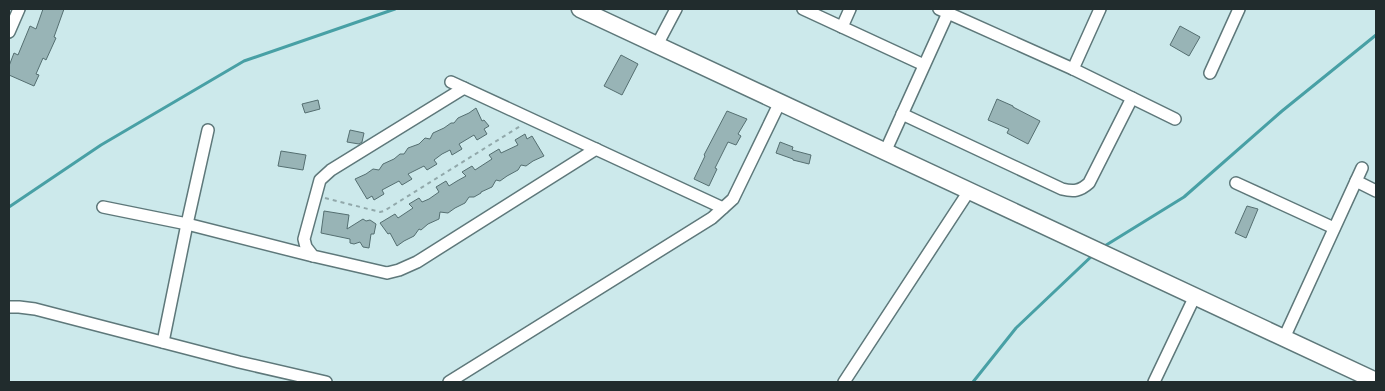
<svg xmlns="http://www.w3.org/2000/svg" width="1385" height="391" font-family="'DejaVu Sans',sans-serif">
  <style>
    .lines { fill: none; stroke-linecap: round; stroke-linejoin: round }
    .stream { stroke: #48a0a5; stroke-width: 3 }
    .building { fill: #98b4b6; stroke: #556f71 }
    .street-casing { stroke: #5e787a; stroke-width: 14 }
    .secondary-casing { stroke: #5e787a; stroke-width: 19 }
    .path { stroke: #91a8aa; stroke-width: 2; stroke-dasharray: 4 4; stroke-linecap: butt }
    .street { stroke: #fff; stroke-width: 11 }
    .secondary { stroke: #fff; stroke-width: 16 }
  </style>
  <rect width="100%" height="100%" fill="#cce9eb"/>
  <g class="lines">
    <g class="stream">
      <path d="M9,207l92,-62 143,-84 151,-52"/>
      <path d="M1103,247l81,-50 98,-86 94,-76"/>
      <path d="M973,382l43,-54 78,-74"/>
    </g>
  </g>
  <g class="building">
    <path d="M43,9h21l-10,28 2,1 -10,22 -3,-2 -7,16 3,1 -5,11 -25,-11v-9l5,-13 4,2 12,-29 6,3z"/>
    <path d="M1180,26l20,11 -11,19 -19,-11z"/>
    <path d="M621,55l17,9 -16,31 -18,-9z"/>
    <path d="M997,99l16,7v1l27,14 -12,23 -21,-11 2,-4 -21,-9z"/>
    <path d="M318,100l2,9 -15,4 -3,-9z"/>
    <path d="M476,108l6,13 2,-1 5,6 -5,3 3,5 -10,6 -3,-5 -15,9 3,5 -10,6 -2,-5 -8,4 -8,6 3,4 -10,6 -3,-4 -16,8 4,5 -10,6 -3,-4 -17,9 2,4 -10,6 -2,-4 -5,3 -12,-20 11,-5 7,-5 6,1 4,-6 11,-5 6,-5h4l4,-6 11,-4 6,-6 5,1 3,-6 11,-5 7,-5h3l4,-5 11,-5z"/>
    <path d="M727,111l20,8 -9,15 3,2 -5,9 -8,-3 -13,26 2,1 -8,17 -15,-7 11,-23 -1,-1z"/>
    <path d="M350,130l14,3 -2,9 -3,2 -12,-2z"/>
    <path d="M525,134l2,5 5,-3 12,20 -11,5 -7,5 -5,-1 -3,5 -11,6 -7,5 -4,-1 -4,7 -11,5v1l-7,4h-5l-4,6 -10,5 -7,5 -8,-1 -1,7 -11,5 -7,6 -2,-1 -5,7 -10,5 -7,5 -7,-13 -2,1 -8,-11 15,-9 3,4 15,-10 -4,-4 10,-6 3,4 7,-3 10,-7 -3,-5 10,-6 3,5 8,-5 9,-5 -4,-4 10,-6 3,4 17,-11 -3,-4 10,-6 2,4 17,-8 -3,-5z"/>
    <path d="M780,142l13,5 -1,3 19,5 -2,9 -16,-4v-1l-17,-6z"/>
    <path d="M281,151l25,4 -3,15 -25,-4z"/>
    <path d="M1247,206l11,3 -12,29 -11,-5z"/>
    <path d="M324,211l25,4 -2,14 16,-10 3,2 4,-1 6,4 -2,10h-3l-2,14 -6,-1 -3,-5 -6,2 -4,-1v-4l-29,-6z"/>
  </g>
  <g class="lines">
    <g class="street-casing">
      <g id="street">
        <path d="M803,9l121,56"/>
        <path d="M939,9l134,60 102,50"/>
        <path d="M842,27l8,-18"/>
        <path d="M9,32l10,-23"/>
        <path d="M657,45l19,-36"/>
        <path d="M1073,69l27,-60"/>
        <path d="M1210,73l29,-64"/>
        <path d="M451,82l272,126"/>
        <path d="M464,88l-133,82 -11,10 -16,59 2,8 7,9 74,17 12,-3 18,-8 179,-113"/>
        <path d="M902,114l160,75c12,3 18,2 27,-6l43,-85"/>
        <path d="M885,152l63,-139"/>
        <path d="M1356,181l20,10"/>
        <path d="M1236,183l98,45"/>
        <path d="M103,207l84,17 126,32"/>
        <path d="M9,307h10l16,2 204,53 87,20"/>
        <path d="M1284,338l78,-170"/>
        <path d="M163,342l24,-118 21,-94"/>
        <path d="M449,382l263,-164 21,-19 47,-97"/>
        <path d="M844,382l125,-191"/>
        <path d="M1154,382l41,-86"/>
      </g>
    </g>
    <g class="secondary-casing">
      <path id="secondary" d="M580,9l796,372"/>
    </g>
    <path class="path" d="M325,198l55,14 4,-1 138,-86"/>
    <use href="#street" class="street"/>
    <use href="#secondary" class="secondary"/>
  </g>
  <rect width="1385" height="391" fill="none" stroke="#212c2d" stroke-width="20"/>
</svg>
